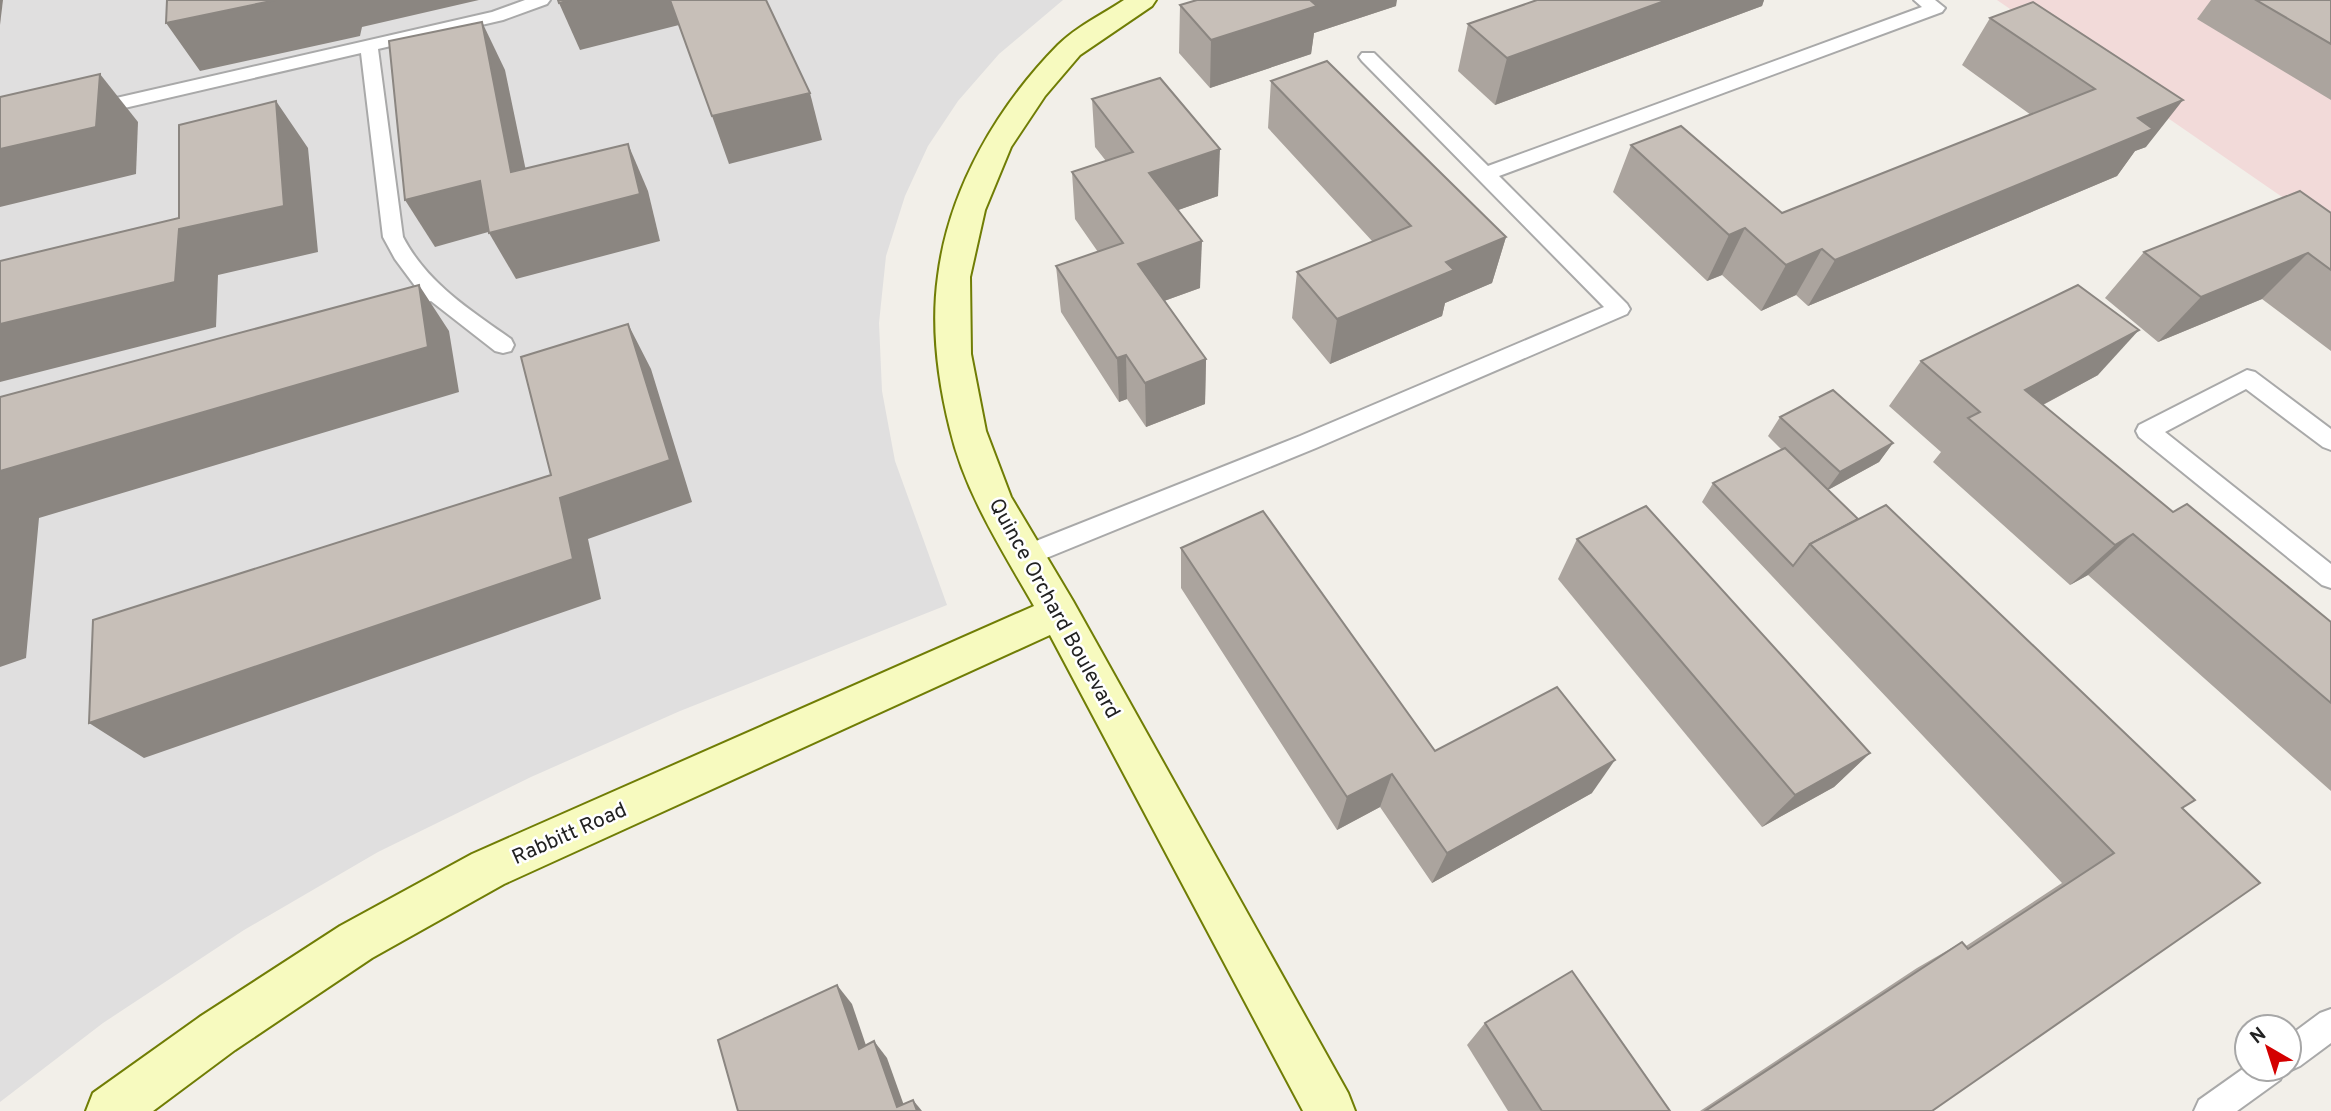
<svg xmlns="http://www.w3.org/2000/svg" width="2331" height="1111" font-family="Overpass,sans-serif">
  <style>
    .residential { fill: #e0dfdf }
    .commercial { fill: #f2dad9 }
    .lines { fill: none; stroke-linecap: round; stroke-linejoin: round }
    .lane-casing { stroke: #a9a9a9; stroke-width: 4 }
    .secondary-casing { stroke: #707d05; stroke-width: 4 }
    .lane { fill: #fff; fill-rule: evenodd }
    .secondary { fill: #f7fabf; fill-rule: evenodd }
    .wall { fill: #aba49e }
    .shaded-wall { fill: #8b8681 }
    .building { fill: #c7bfb8; stroke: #8b8681; stroke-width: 2 }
    .labels { text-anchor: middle; stroke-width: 5; stroke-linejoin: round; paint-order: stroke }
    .street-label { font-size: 21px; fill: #222; stroke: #fff }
  </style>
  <rect width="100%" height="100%" fill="#f2efe9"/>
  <path class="residential" d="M0,0h1063l-64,54 -41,47 -30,45 -23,50 -19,60 -7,67 3,68 13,70 52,144 -267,106 -149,66 -153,75 -134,78 -141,93 -103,79z"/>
  <path class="commercial" d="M1997,0h334v232l-4,-4z"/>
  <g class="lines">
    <g class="lane-casing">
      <g id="lane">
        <path d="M525,0h25l-3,4 -44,16 -125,29 25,188c24,46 67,73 108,102l3,6 -3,6 -8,2 -8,-2 -64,-50 -36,11 -7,-3 -4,-5 4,-5 30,-9 -23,-31 -12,-22 -22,-184 -271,63 -9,-6 9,-6 402,-92z"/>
        <path d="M1914,0h21l10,8 -3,4 -443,164 128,128 3,5 -3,5 -311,134 -282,115 -9,3 -9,-3 -3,-7 3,-7 284,-113 304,-129 -242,-246 -3,-4 3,-4h12l114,113 434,-159z"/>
        <path d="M2247,370l8,2 76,57v21l-8,-3 -77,-58 -81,43 166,132v24l-9,-3 -183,-148 -3,-6 3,-6z"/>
        <path d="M2331,1009v34l-31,23 -11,5 -4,-2h4v-33l31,-23z"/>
        <path d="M2247,1066v3h38l-5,11 -43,31h-43l5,-11z"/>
      </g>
    </g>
    <g class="secondary-casing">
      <path id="secondary" d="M1124,0h32l-4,6 -72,49 -35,41 -34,51 -26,63 -15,67 1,77 15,77 25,66 62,104 275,492 7,18h-52l-253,-476 -546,249 -132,74 -137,92 -82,61h-67l7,-18 108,-77 139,-90 132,-72 562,-248c-32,-56 -69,-113 -84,-177 -12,-48 -19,-103 -12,-153 11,-87 59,-169 120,-231 18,-18 45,-31 66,-45z"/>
    </g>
    <use href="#lane" class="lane"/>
    <use href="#secondary" class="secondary"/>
  </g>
  <g class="wall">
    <path d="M1537,0h227l-2,6 -267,99 -37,-34 10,-47z"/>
    <path d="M2211,0h120v100l-134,-81z"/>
    <path d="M2033,2l113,145 -11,4 -18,25 -309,130 -12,-11 -35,16 -39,-36 -15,6 -94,-89 18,-47 151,68 249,-98 -69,-50 28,-47z"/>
    <path d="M1180,5l216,1 -82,27 -3,21 -101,34 -31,-35z"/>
    <path d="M1271,81l235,156 -14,46 -47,20 -3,13 -112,48 -38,-46 5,-46 76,-30 -105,-114z"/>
    <path d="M1092,99l126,97 -40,14 22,78 -36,13 42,58 -1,45 -59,23 -19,-28 -8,3 -58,-90 -5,-46 42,-14 -23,-33 -3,-47 34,-11 -11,-14z"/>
    <path d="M2331,213v138l-69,-52 -104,43 -53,-44 39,-46z"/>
    <path d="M1921,361l177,14 -55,30 130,107 158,110v169l-243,-216 -18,10 -137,-123 8,-10 -52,-46z"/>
    <path d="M1780,417l113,26 -14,19 -51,28 30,29 324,289 -250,303h-232l217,-143 45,-26 4,4 96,-63 -360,-381 11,-19 69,-33 -14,-14z"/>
    <path d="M1577,539l293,214 -36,34 -72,40 -204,-248z"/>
    <path d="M1181,548l254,203 157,42 -160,90 -52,-76 -43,23 -156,-242z"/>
    <path d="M1485,1023l185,88h-162l-41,-66z"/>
  </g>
  <g class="shaded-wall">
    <path d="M0,0h3l-3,25z"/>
    <path d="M276,0h203l-117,27 -2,9 -160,35 -34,-48z"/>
    <path d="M571,0h99l9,25 -99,25 -21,-47z"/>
    <path d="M1300,0h97l-1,6 -82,27 -3,21 -101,34 1,-48z"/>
    <path d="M1667,0h97l-2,6 -267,99 12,-47z"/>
    <path d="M482,22l23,48 31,149 -25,-47z"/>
    <path d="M100,74l38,48 -2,52 -136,33v-58z"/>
    <path d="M810,93l12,47 -93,24 -17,-48z"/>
    <path d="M2183,100l-37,47 -11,4 -18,25 -309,130 27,-46 303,-142z"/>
    <path d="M276,101l32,47 10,104 -100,23 -2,52 -216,55v-58l179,-95z"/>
    <path d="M628,144l20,47 12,50 -144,38 -27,-46z"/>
    <path d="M1220,149l-2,47 -68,24 -1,-47z"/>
    <path d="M480,181l26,46 -71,20 -30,-47z"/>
    <path d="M1745,228l-23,47 -15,6 22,-46z"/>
    <path d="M1506,237l-14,46 -47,20 -3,13 -112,48 7,-45 109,-57z"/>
    <path d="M1202,241l-2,47 -61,22 -1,-46z"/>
    <path d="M1822,249l-26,46 -35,16 25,-46z"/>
    <path d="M2308,253l-46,46 -104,43 43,-45z"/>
    <path d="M419,285l30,46 10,61 -420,126 -13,140 -26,9v-196z"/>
    <path d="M628,324l23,45 41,133 -104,37 13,60 -457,159 -55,-35 471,-225z"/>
    <path d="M2139,330l-41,45 -110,59 37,-44z"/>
    <path d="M1126,355l1,44 -8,3 -2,-44z"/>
    <path d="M1206,359l-1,45 -59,23 -1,-44z"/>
    <path d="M1893,443l-14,19 -53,29 14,-19z"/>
    <path d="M2133,534l-45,41 -18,10 45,-40z"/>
    <path d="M1870,753l-36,34 -72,40 33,-32z"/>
    <path d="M1615,760l-23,33 -160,90 15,-30z"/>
    <path d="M1392,774l-12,33 -43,23 10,-33z"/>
    <path d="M837,985l15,19 21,62 -14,-17z"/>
    <path d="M874,1041l13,17 19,53 -9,-4z"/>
    <path d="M913,1100l9,11h-5z"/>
  </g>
  <g class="building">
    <path d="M167,0h109l-110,23z"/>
    <path d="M558,0h13l-12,3z"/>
    <path d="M670,0h96l44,93 -98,23z"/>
    <path d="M1197,0h113l7,6 -106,34 -31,-35z"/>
    <path d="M1537,0h130l-160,58 -39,-34z"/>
    <path d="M2256,0h75v44z"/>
    <path d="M2033,2l150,98 -45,18 15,11 -318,131 -13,-11 -36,16 -41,-37 -16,7 -98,-90 50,-19 101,87 313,-124 -105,-71z"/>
    <path d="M482,22l29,150 117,-28 12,50 -151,39 -9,-52 -75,19 -16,-159z"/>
    <path d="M1327,61l179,176 -60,25 8,8 -117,49 -40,-47 114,-46 -140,-145z"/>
    <path d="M100,74l-4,53 -96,22v-52z"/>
    <path d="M1160,78l60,71 -71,24 53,68 -64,23 68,95 -61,24 -19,-28 -9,3 -61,-92 67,-23 -51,-71 61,-20 -41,-53z"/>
    <path d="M276,101l8,105 -105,23 -4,53 -175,42v-63l179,-43v-93z"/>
    <path d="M2300,191l31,22v57l-23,-17 -107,44 -57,-45z"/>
    <path d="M419,285l9,62 -428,124v-74z"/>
    <path d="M2078,285l61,45 -114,60 148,122 14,-8 144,118v81l-198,-169 -18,11 -147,-127 12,-6 -59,-51z"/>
    <path d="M628,324l42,136 -110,38 13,61 -484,164 4,-103 458,-145 -30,-118z"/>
    <path d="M1833,390l60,53 -53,29 -60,-55z"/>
    <path d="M1785,448l73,71 -48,25 -17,22 -80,-83z"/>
    <path d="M1886,505l309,295 -13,8 78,75 -328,228h-227l257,-169 6,7 146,-96 -304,-309z"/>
    <path d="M1646,506l224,247 -75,42 -218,-256z"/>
    <path d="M1263,511l172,240 122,-64 58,73 -168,93 -55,-79 -45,23 -166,-249z"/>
    <path d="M1572,971l98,140h-128l-57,-88z"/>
    <path d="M837,985l22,64 15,-8 23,66 16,-7 4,11h-179l-20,-71z"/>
  </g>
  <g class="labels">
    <g class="street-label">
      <text transform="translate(1055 608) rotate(61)" y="7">Quince Orchard Boulevard</text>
      <text transform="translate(569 833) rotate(-24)" y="7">Rabbitt Road</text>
    </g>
  </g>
  <g transform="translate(2268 1048) rotate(321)"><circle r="33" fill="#ffffff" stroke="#a7a7a7" stroke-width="2"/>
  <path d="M0-5L12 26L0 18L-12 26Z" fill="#d40000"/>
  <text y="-10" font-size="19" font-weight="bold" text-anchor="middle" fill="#222222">N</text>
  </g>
</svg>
